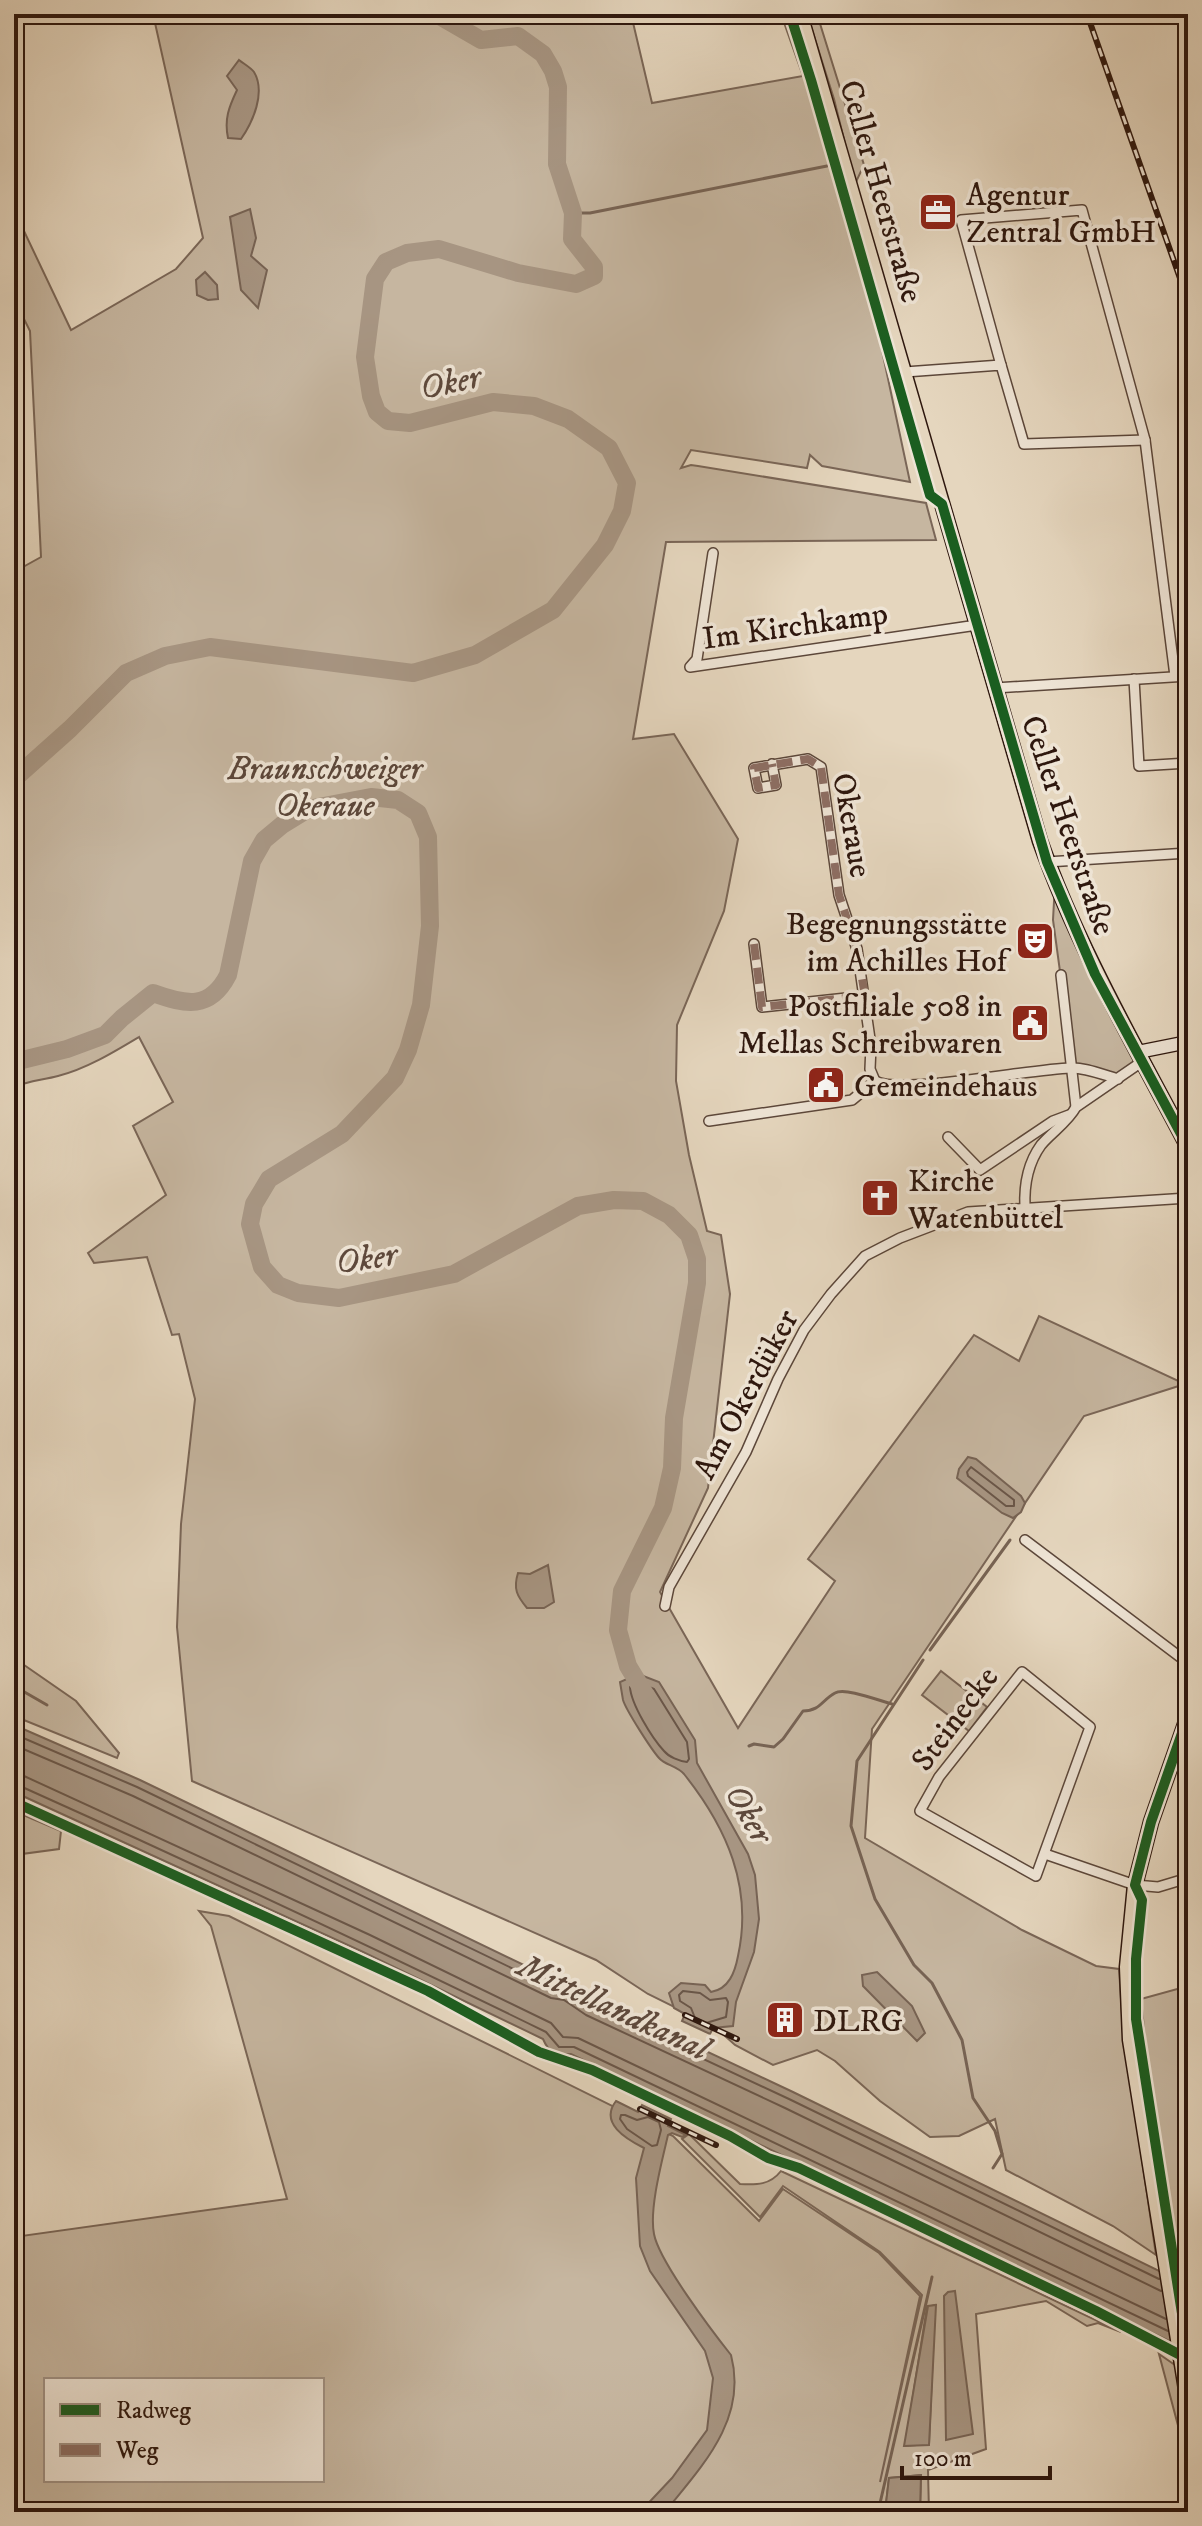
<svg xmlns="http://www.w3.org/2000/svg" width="1202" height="2526" font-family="'IM FELL DW Pica',serif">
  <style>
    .green { fill: #c6b6a0; stroke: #7a6657; stroke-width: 2; fill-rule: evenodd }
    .water { fill: #a79582; stroke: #776354; stroke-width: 2 }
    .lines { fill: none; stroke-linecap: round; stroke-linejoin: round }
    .shore { stroke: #6a5648; stroke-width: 2 }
    .stream { stroke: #776354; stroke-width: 3 }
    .river { stroke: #a79582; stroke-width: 18 }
    .minor-casing { stroke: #5c473a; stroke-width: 12 }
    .secondary-casing { stroke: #2e170e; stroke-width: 15 }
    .primary-casing { stroke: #2e170e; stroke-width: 17 }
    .minor { stroke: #eee4d5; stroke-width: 9 }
    .secondary { stroke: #eee4d5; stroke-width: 12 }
    .primary { stroke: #e5d6be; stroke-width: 14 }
    .rail-casing { stroke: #2e170e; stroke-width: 6 }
    .rail { stroke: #eee4d5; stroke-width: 3; stroke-dasharray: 9; stroke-linecap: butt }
    .quiet { stroke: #8d6e63; stroke-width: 8; stroke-dasharray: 16 8; stroke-linecap: butt }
    .cycleway-casing { stroke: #eee4d5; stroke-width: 15 }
    .cycleway { stroke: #1b5e20; stroke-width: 10 }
    .labels { text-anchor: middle; stroke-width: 7; stroke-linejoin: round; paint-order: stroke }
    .street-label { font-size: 32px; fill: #2e170e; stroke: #eee4d5 }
    .poi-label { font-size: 32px; fill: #2e170e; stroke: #eee4d5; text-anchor: start }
    .park-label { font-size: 32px; font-style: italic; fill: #5c473a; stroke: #eee4d5 }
    .water-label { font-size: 34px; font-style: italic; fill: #5e493c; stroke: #eee4d5 }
  </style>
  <rect width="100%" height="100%" fill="#e5d6be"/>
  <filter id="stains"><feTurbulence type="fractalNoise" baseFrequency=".0025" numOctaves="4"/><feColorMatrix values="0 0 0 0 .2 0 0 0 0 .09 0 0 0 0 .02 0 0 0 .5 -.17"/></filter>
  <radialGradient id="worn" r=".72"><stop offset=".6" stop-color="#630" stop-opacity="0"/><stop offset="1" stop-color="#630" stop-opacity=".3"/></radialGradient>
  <g class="green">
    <path d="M153,14h478l21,89 151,-27 -22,-62h9l57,172 63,296 -88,-16 -12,-11 -3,13 -116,-18 -10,18 10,-3 7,1 228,37 10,37 -270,2 -33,197 41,-5 64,105 -14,72 -47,114 -1,56 13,74 18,76 14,4 9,59 -22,194 -48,104 78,136 97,-147 -27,-22 166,-224 45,26 20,-45 146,68 -101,32 -212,313 -7,109 157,92 74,36 23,3 4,61 33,225 -43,-29 -107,-56 -11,-51 -36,17 -29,1 -50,-36 -45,-40 -18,-11 -44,15 -38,-20 -20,-18 -67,-33 -52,-34 -404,-179 -15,-154 4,-103 14,-125 -16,-65 -7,1 -25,-78 -53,6 -6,-10 78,-58 -33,-69 40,-24 -34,-65c-25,15 -53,32 -81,39 -15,4 -30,5 -44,11v-515l27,-15 -11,-226 -16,-32v-89l57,120 105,-61 27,-31z"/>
    <path d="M807,14h10l47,151 -9,19 -21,-85z"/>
    <path d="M1055,883l88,178 -25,18 -45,-12 -20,-147z"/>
    <path d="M14,1658l62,43 43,52 -2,5 -103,-42z"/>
    <path d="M941,1671l46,36 -18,24 -47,-36z"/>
    <path d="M14,1811l47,20 -2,18 -45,6z"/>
    <path d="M199,1911l30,5 444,220 86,85 24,-32 96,64 41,43 -40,186 42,-187 -42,-43 -97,-66 -23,31 -78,-78 7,-5 51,50c17,1 30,1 41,-13l340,161 -23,-9 -11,3 -41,-25 -70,13 10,135 -58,21 1,42h-9l1,-37 -32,3 -4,34h-871v-275l273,-38 -76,-273zM935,2305l-6,139 -24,2 22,-139zM46,2380h276v100h-276z"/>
    <path d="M1188,1986v299l-8,-4 2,-9 -34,-204 -7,-69z"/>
    <path d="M1159,2354l29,20v89z"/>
  </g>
  <g class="water">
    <path d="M239,60c5,4 11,7 15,12 12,20 -1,50 -13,67l-13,-1c-4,-19 1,-31 9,-48l-10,-14z"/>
    <path d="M250,209l6,29 -5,18 16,14 -9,38 -17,-18 -11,-73z"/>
    <path d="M205,272l12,13 1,14 -10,1 -11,-5 -1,-15z"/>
    <path d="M968,1457l8,2 45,37 4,7 -4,9 -8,6 -11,-5 -45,-35 2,-9z"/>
    <path d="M548,1565l6,37 -10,6h-17c-10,-12 -14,-19 -9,-35l12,1z"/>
    <path d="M638,1674l21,8 36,58 2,23 51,91 7,21 4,44 -5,33 -18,50 -3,24 -20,2 -3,6 -28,-13 3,-7 -11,-6 -5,-15 12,-10 24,2 6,7c18,-3 24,-20 27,-36 15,-69 -11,-128 -54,-182 -7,-8 -19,-9 -25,-16 -8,-9 -33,-48 -36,-58 -1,-6 -2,-12 -3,-18z"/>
    <path d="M14,1725l126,55 419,202c13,1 25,7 34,16l200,94 395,193v65l-617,-296c-16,2 -22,-1 -28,-15l-180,-87 -349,-160z"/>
    <path d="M877,1972l35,34 13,27 -8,8 -54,-55 -1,-11z"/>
    <path d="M616,2101l22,11 4,-7 29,14 -3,7 18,9 -4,2 -10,-4 -4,2c-6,26 -19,74 -14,99 5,27 58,97 77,121 17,64 -29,111 -66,157h-25l32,-34 35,-48 6,-52 -8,-27 -55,-80 -10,-25 -4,-68 8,-30c-18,-9 -45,-25 -28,-47z"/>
    <path d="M955,2291l18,143 -27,6 -2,-144 4,-4z"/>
    <path d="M936,2305l-7,140 -25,1 24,-140z"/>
    <path d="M921,2475l-1,37h-35l4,-34z"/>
  </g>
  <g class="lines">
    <g class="shore">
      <path d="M971,1467l43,33v6h-8l-38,-30 -1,-4z"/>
      <path d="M639,1683l15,6 33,53 2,17 -2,3c-8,-1 -18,-5 -23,-11 -12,-13 -33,-47 -34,-64z"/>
      <path d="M14,1734l123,53 418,202c15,3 24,7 35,17l199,93 370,180"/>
      <path d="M14,1745l119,51 418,202 13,2 22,15 199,93 376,183"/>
      <path d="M14,1775l10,1 346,159 181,88 12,14 15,1 588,281"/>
      <path d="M14,1785l6,1c177,79 352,161 526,246l13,15h15l594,284"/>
      <path d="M683,1991l17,2 10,7 16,-2 2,4 -2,15 -20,6 -11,-5 -4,-10 -11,-7 -1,-6z"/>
      <path d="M625,2115l12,5 11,-3 11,5 2,8 -4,15 -5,1 -25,-17 -7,-10 1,-4z"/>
    </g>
    <g class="stream">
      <path d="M573,213h17l237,-47"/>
      <path d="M930,1650l80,-110"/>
      <path d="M923,1660l-66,101 -6,65 24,73 39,66 18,18 30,57 11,58 22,33 7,23 -9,14"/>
      <path d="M14,1686l33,19"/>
      <path d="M749,1746l5,-2 20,3 9,-8 20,-28c17,0 19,-11 32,-18 10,-6 45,8 57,11"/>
      <path d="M878,2512l54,-235"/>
    </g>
    <g class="river">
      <path d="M14,779l56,-50 56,-56 39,-17 45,-9 203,26 62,-18 78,-45 52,-65 17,-34 5,-28 -18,-35 -41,-29 -34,-13 -41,-4 -83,21 -22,-2 -11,-9 -6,-16 -6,-39 10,-78 11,-17 21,-9 32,-4 79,24 58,11 18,-8v-9l-22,-28 1,-26 -16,-49 1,-77 -5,-16 -10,-17 -25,-18 -37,4 -45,-26"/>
      <path d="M14,1062l53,-13 38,-14 17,-17 31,-25c33,12 57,17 75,-18l24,-114 12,-21 18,-15 26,-16 63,-12 27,3 20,13 10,24 2,89 -9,79 -13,45 -13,28 -53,56 -73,45 -15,25 -4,20 12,43 16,18 20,8 41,5 115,-24 124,-68 36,-6 29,1 26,14 20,20 8,24v24l-23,135 -2,50 -9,40 -41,83 -4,39 10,36 17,28"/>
    </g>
    <g class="minor-casing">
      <g id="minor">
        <path d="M1001,365l-40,-145 121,-10 63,230 30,236"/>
        <path d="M905,372l96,-7 23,79 121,-4"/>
        <path d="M713,553l-16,106 -7,8 287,-42"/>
        <path d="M1134,679l5,87 49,-3"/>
        <path d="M995,688l193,-12"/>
        <path d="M772,764l4,21 -18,3 -4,-20 54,-9 13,8 18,128 18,54 14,97 -1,23 5,12"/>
        <path d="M1047,862l141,-9"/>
        <path d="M754,944l8,63 103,-11"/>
        <path d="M1061,975l15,132"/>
        <path d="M709,1121l143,-21 23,-19c28,14 156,-12 195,-13 15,-1 33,7 48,11"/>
        <path d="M948,1137l32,33 73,-49 16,-6"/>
        <path d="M1025,1207c-1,-21 3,-44 16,-62 11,-13 27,-23 35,-38l67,-46"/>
        <path d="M1025,1540l163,123"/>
        <path d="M665,1606l4,-19 77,-135 32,-73 26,-49 27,-36 34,-38 35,-18 68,-26 220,-14"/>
        <path d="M1022,1672l68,55 -54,149 -116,-65 19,-34z"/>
        <path d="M1045,1854l90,31 23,2 30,-9"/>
      </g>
    </g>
    <g class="secondary-casing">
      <path id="secondary" d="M1138,1052l50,-10"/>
    </g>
    <g class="primary-casing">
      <g id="primary">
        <path d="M800,14l240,827c38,107 95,205 148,306"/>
        <path d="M1188,1716l-37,106 -16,63 -8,82 3,73 58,362"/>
      </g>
    </g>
    <use href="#minor" class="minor"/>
    <use href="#secondary" class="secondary"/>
    <use href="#primary" class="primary"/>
    <g class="rail-casing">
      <g id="rail">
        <path d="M1087,14l101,287"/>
        <path d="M685,2015l52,24"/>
        <path d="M640,2109l76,36"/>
      </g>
    </g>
    <use href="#rail" class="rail"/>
    <path class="quiet" d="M754,944l8,63 103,-11 -8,-47 -18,-54 -18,-128 -13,-8 -54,9 4,20 18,-3 -4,-21"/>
    <g class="cycleway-casing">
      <g id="cycleway">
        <path d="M790,14l21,66 119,415 12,9 105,358 48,112 93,173"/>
        <path d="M1188,1716l-37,106 -16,63 7,15 -6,59v60l52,333"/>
        <path d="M14,1802l414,189 111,61 53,18 138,66 38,22 31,10 297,143 92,48"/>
      </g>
    </g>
    <use href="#cycleway" class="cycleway"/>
  </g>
  <defs>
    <g id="office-square" transform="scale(2)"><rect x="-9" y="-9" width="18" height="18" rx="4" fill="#8f2418" stroke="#eee4d5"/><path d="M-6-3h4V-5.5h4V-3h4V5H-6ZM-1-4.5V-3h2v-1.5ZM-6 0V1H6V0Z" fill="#fff"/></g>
    <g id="theatre-square" transform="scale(2)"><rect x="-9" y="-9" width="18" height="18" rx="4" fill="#8f2418" stroke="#eee4d5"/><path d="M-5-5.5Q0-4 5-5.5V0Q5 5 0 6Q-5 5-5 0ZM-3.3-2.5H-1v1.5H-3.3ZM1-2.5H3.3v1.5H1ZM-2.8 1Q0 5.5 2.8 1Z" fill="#fff"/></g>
    <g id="civic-square" transform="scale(2)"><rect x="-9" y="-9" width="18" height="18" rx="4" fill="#8f2418" stroke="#eee4d5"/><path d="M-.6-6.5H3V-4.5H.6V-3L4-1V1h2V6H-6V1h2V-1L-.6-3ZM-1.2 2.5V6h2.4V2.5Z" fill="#fff"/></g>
    <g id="church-square" transform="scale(2)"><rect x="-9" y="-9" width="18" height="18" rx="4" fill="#8f2418" stroke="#eee4d5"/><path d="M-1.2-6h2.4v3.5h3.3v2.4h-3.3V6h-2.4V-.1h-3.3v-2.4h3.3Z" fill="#fff"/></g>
    <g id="building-square" transform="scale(2)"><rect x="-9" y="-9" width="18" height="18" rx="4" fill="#8f2418" stroke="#eee4d5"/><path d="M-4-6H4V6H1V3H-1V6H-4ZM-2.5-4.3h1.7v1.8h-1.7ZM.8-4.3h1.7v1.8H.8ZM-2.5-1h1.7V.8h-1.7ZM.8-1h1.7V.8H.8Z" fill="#fff"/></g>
  </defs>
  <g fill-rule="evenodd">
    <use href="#office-square" x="938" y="212"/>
    <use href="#theatre-square" x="1035" y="941"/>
    <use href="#civic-square" x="1030" y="1023"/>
    <use href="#civic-square" x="826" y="1085"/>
    <use href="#church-square" x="880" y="1198"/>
    <use href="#building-square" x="785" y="2020"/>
  </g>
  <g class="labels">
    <g class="street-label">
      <text transform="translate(882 191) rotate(74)" y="11">Celler Heerstraße</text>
      <text transform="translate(795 625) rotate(-8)" y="11">Im Kirchkamp</text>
      <text transform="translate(853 825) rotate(80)" y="11">Okeraue</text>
      <text transform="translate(1069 825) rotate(71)" y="11">Celler Heerstraße</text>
      <text transform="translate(745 1394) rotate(-62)" y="11">Am Okerdüker</text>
      <text transform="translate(954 1718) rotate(-53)" y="11">Steinecke</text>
    </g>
    <g class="poi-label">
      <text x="966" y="205">Agentur<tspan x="966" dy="37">Zentral GmbH</tspan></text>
      <text x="1007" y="934" text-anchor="end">Begegnungsstätte<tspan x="1007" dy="37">im Achilles Hof</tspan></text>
      <text x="1002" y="1016" text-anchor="end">Postfiliale 508 in<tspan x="1002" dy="37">Mellas Schreibwaren</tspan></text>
      <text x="854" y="1096">Gemeindehaus</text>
      <text x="908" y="1191">Kirche<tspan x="908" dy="37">Watenbüttel</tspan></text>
      <text x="813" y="2031">DLRG</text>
    </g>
    <g class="park-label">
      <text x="325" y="779">Braunschweiger<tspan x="325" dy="37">Okeraue</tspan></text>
    </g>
    <g class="water-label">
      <text transform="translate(450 381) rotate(-12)" y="12">Oker</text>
      <text transform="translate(366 1257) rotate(-8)" y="12">Oker</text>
      <text transform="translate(750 1813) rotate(60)" y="12">Oker</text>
      <text transform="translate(614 2006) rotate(25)" y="12">Mittellandkanal</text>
    </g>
  </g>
  <rect width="1202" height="2526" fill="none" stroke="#e5d6be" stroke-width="48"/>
  <rect x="16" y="16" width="1170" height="2494" fill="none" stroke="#2e170e" stroke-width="4"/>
  <rect x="24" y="24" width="1154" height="2478" fill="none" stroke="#2e170e" stroke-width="2"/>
  <rect x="44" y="2378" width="280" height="104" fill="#eee4d5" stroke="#a19285" stroke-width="2"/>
  <rect x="60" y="2404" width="40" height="12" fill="#1b5e20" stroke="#a19285" stroke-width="2"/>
  <text x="116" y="2418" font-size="24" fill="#2e170e">Radweg</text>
  <rect x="60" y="2444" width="40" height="12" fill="#8d6e63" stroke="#a19285" stroke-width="2"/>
  <text x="116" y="2458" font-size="24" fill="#2e170e">Weg</text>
  <path d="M902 2466v12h148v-12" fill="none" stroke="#2e170e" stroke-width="4"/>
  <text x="914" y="2466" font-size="24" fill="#2e170e" stroke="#eee4d5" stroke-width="6" paint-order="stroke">100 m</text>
  <rect width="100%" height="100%" filter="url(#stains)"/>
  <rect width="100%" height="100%" fill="url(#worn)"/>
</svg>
